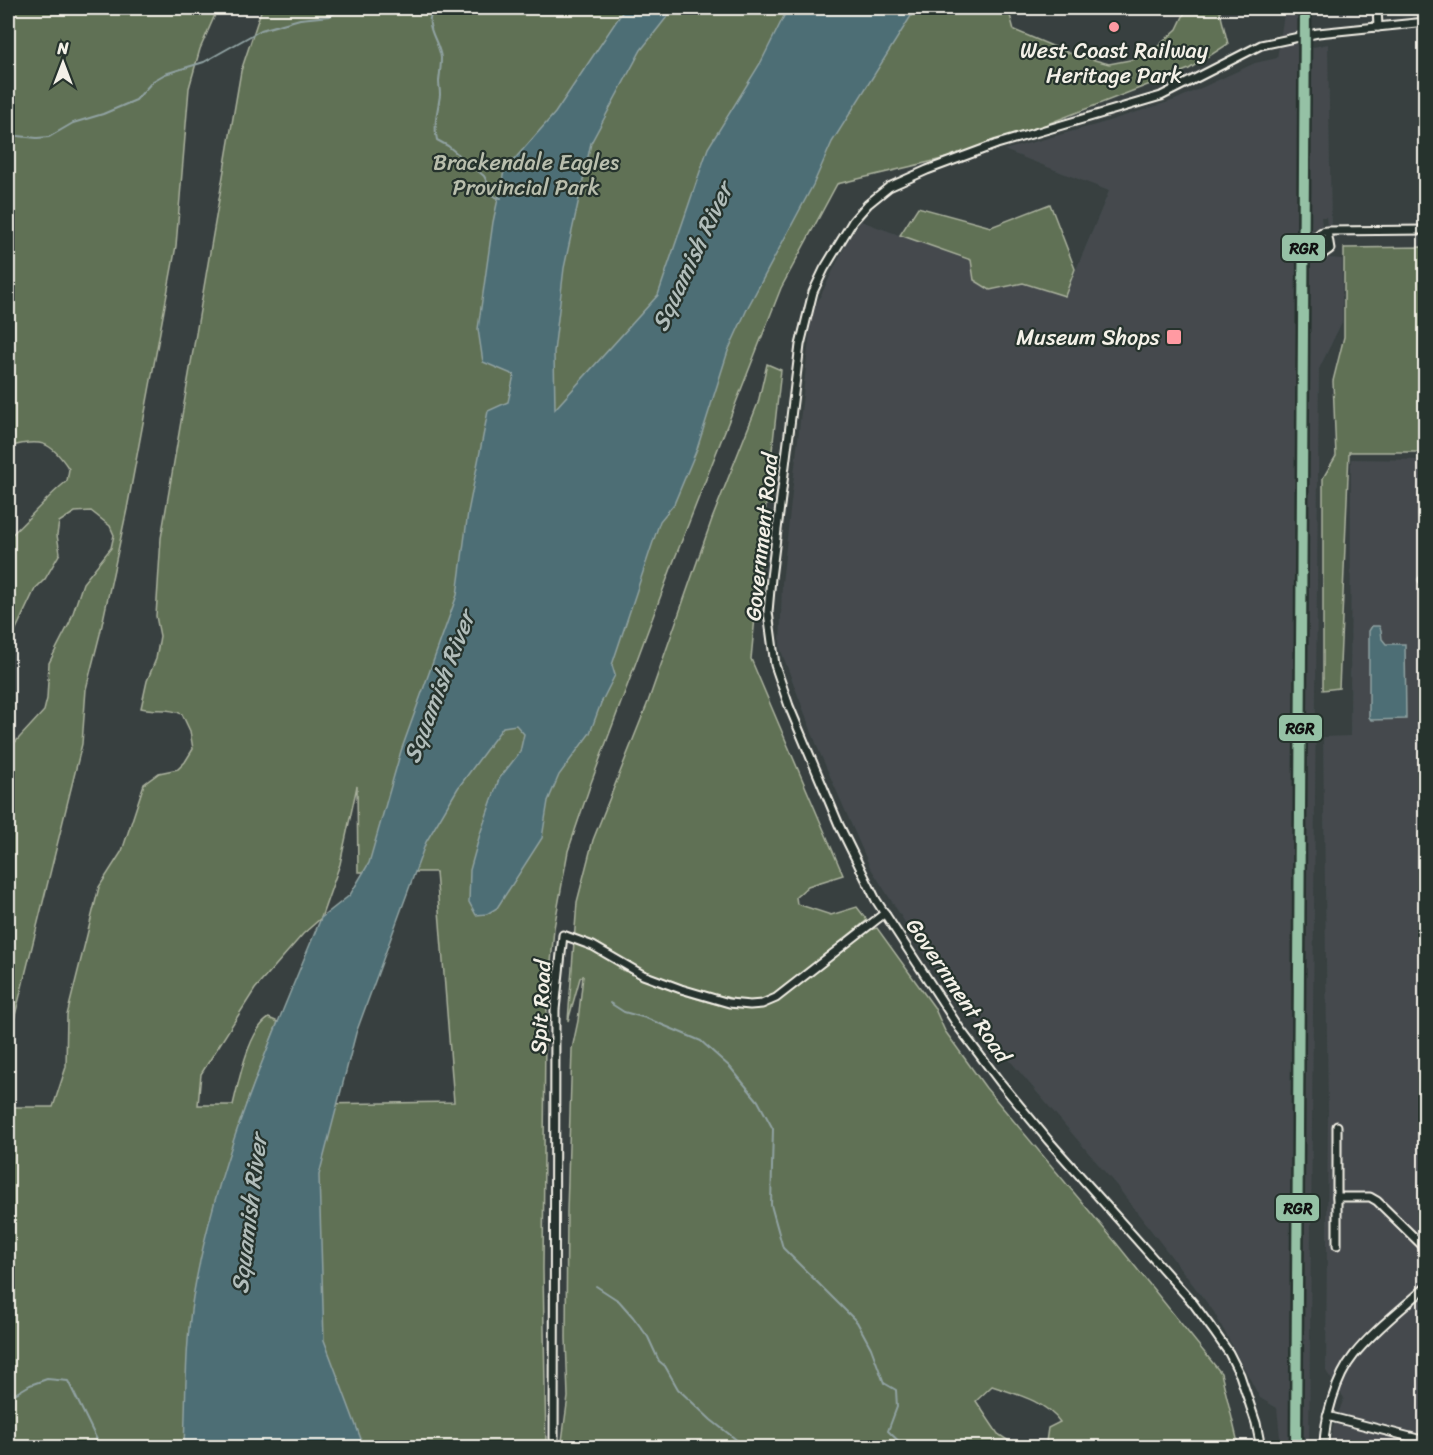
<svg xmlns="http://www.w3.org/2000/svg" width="1433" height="1455" font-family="Sriracha,sans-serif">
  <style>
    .built { fill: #444a4d }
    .green { fill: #617154; stroke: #aab19e; stroke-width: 1.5; fill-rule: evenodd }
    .water { fill: #4d6e74; stroke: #90a2a2; stroke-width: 1.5 }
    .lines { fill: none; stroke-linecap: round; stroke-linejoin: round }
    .stream { stroke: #90a2a2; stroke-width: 2 }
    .minor-casing { stroke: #f4f1e8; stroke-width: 11 }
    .minor { stroke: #26332d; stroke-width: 7 }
    .rail-1-casing { stroke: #26332d; stroke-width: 15 }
    .rail-1 { stroke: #95c1a5; stroke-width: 10 }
    .poi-dot { fill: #ff9aa2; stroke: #26332d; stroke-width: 2 }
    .labels { text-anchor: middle; stroke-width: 4.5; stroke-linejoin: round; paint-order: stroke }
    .poi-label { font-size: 22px; fill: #f4f1e8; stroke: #26332d }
    .park-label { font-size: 22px; fill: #b9bead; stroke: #26332d }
    .street-label { font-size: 22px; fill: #f4f1e8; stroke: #26332d }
    .water-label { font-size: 24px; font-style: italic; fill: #b1bdba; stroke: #26332d }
    .line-badge { stroke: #26332d; stroke-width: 2 }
    .pale-badge-label { font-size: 16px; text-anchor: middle; font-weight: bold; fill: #111 }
  </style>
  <rect width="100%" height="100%" fill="#384040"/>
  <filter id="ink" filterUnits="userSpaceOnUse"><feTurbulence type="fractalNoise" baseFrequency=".0167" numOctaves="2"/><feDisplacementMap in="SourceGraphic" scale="12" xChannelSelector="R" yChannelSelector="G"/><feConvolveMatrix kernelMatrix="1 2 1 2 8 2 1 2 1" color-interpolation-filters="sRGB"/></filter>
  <g filter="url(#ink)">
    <g class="built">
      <path d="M1285,8h42v5l-19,1v34l20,-4 3,182h-4l-1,-9h-5l1,9 -8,3 -5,17 1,7 5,4 27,2v63l-23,47 -10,1078h-28l-4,-39 -17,-10 -46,-86 -98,-127 -174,-204 -72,-114 -51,-116 -39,-103 2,-65 30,-270 36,-73 13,-19 204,75 44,-105 -105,-41 95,-26 76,-24 80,-37 22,-5z"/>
      <path d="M1351,459l74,1v987h-95l2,-17 12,-32 -18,-27 2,-259 -5,-375 27,-1z"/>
    </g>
    <g class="green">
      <path d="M8,8h210l-18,41 -11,39 -13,158 -49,263 -27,125 -14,55 -4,55 -74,300v-294l36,-39 3,-12 2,-36 21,-41 13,-39 28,-35 3,-13 -4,-9 -19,-15 -16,1 -16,10 -2,13 3,18 -15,26 -10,10 -25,53 -2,12v-116c21,-18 37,-40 59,-57l2,-12c-18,-28 -29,-31 -61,-22z"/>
      <path d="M262,8h746l6,22 55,23 40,11 26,-5 20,-10 22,-20 10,-21h32l9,36 -39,25 -209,81 -143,34 -56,104 -108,275 -82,220 -23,68 -14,77 -9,105 -2,236 3,178h-538v-340h45l13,-40 1,-52 32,-128 23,-36 22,-67 15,-11 19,-4 7,-7 8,-13 -3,-18 -8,-17c-16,-7 -24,-2 -41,-6l6,-27 9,-22 4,-23 -4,-20 5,-78 80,-467zM357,786l1,86h78l18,230 -208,3 32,-83 -9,-4c-21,13 -30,63 -36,87h-35l3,-31 54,-85 48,-55 18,-16 19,-54z"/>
      <path d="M1050,204l25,65 -10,27 -42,-13 -33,7 -16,-10 -3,-20 -71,-25 18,-28 73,20z"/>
      <path d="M1425,247v205h-76l-10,236 -16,2v-212l13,-22 -3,-75 11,-44v-89z"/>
      <path d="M767,364l14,6 -16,143 -14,146 92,216 -35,11 -12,11 1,7 34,11 26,-8 10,13 -88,72 -13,7 -13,2 -13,-1 -38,-8 -84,-24c34,15 104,46 140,39 9,-1 17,-6 25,-11l86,-66 8,-2 57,79 11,24 41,57 131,156 104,129 18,74h-186l-7,-5 2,-14 12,-6c-15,-21 -44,-28 -68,-36l-16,15 22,33 20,13 -457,1 7,-51 -2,-59 1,-127 5,-162 6,-28 5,-45 -3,2 -12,43 9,-119 16,-62 55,-138 64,-183 46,-116z"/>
    </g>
    <g class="water">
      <path d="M625,8h49l-33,42 -50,93 -27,125 -10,84 1,57 103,-114 50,-147 53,-86 27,-54h128l-84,134 -19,43 -65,122 -20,44 -31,98 -23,55 -14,17 -48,144 3,10 -14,28 -11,30 -31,42 -11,26 -6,37 -45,70 -10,6 -11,1 -7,-13 1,-32 10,-36 19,-55 21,-27 4,-18 -8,-9 -13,2 -45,61 -32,54 -70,191 -37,142 5,165 40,107h-180c2,-47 1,-103 9,-150 23,-134 76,-254 128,-379l29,-23 19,-32 32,-112 56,-156 11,-83 20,-101 20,-9 6,-27 -31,-13 -5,-33 15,-107 11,-51 51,-58z"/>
      <path d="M1372,626h7l2,4 1,9 4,5h19l1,75 -35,1 -2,-3v-86z"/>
    </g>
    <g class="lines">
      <g class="stream">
        <path d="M411,8l18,5"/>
        <path d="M436,8c-16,15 3,31 5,50 0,8 -1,15 -2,23 0,4 1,9 1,14 -2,16 -7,29 -3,45l11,6 36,30 11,21 6,1"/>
        <path d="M8,135l29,3 12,-1 24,-14 30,-9 33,-14 17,-19 12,-7 39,-12 57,-32 39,-11 30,-3 13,-8"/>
        <path d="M610,1003l14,9 22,6 55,23 29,26 28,34 15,28 -2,76 12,43 74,74 14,26 13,35 12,7 1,17 -9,24 18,17"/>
        <path d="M596,1286l23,15 14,16 15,20 11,24 6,5 13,23 33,31 36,28"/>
        <path d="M8,1398l22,-13 17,-6 21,2 33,67"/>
      </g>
      <g class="minor-casing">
        <g id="minor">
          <path d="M1377,8l1,19"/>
          <path d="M1327,231l3,18 -7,5c-11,-6 -9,-23 4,-23l99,-1"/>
          <path d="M1423,580h3"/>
          <path d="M1337,1197h33l7,4 49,48"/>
          <path d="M1337,1245v-119"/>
          <path d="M1327,1416l99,25"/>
          <path d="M554,1448l1,-438 8,-75 30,11 50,29 38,14 48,14 21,2 12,-1 14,-6 109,-85"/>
          <path d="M1261,1448l-5,-25 -16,-48 -11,-22 -14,-20 -22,-30 -145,-163 -48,-58 -40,-53 -84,-129 -37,-75 -50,-119 -14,-41 -7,-53 3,-34 29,-233 13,-53 11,-23 29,-48 15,-17 21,-17 38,-17 70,-26 164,-48 100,-51 57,-12 108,-11"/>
          <path d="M1324,1448c0,-29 12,-71 30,-93 20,-25 48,-46 72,-68"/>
        </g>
      </g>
      <use href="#minor" class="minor"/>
      <g class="rail-1-casing">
        <path id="rail-1" d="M1296,1448l9,-1440"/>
      </g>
      <use href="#rail-1" class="rail-1"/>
    </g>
  </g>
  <g class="poi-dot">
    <circle cx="1114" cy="27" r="6"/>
    <rect x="1166" y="329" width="16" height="16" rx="3"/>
  </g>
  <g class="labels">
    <g class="poi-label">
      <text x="1114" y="58">West Coast Railway<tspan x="1114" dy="25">Heritage Park</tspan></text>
      <text x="1160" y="345" text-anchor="end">Museum Shops</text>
    </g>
    <g class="park-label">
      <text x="526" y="170">Brackendale Eagles<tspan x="526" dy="25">Provincial Park</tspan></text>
    </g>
    <g class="street-label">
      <text transform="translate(761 537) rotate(-84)" y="8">Government Road</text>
      <text transform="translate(959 990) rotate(56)" y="8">Government Road</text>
      <text transform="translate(540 1007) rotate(-87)" y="8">Spit Road</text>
    </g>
    <g class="water-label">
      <text transform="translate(692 257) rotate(-65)" y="8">Squamish River</text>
      <text transform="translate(439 687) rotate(-69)" y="8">Squamish River</text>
      <text transform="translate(249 1214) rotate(-83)" y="8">Squamish River</text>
    </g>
  </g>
  <g class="line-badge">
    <rect x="1281" y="234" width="45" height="28" rx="6" fill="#95c1a5"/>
    <rect x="1278" y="714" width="45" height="28" rx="6" fill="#95c1a5"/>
    <rect x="1275" y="1194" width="45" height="28" rx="6" fill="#95c1a5"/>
  </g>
  <g class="pale-badge-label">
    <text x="1304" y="254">RGR</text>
    <text x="1300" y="734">RGR</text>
    <text x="1298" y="1214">RGR</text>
  </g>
  <rect width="1433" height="1455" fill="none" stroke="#26332d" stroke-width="30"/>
  <rect x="15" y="15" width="1403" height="1425" fill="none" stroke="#f4f1e8" stroke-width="2" filter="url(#ink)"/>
  <g transform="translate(63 63)" stroke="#26332d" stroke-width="4.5" paint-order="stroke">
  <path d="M0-4.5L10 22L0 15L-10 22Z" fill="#f4f1e8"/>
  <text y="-9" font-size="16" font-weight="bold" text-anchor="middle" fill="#f4f1e8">N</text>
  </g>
</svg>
